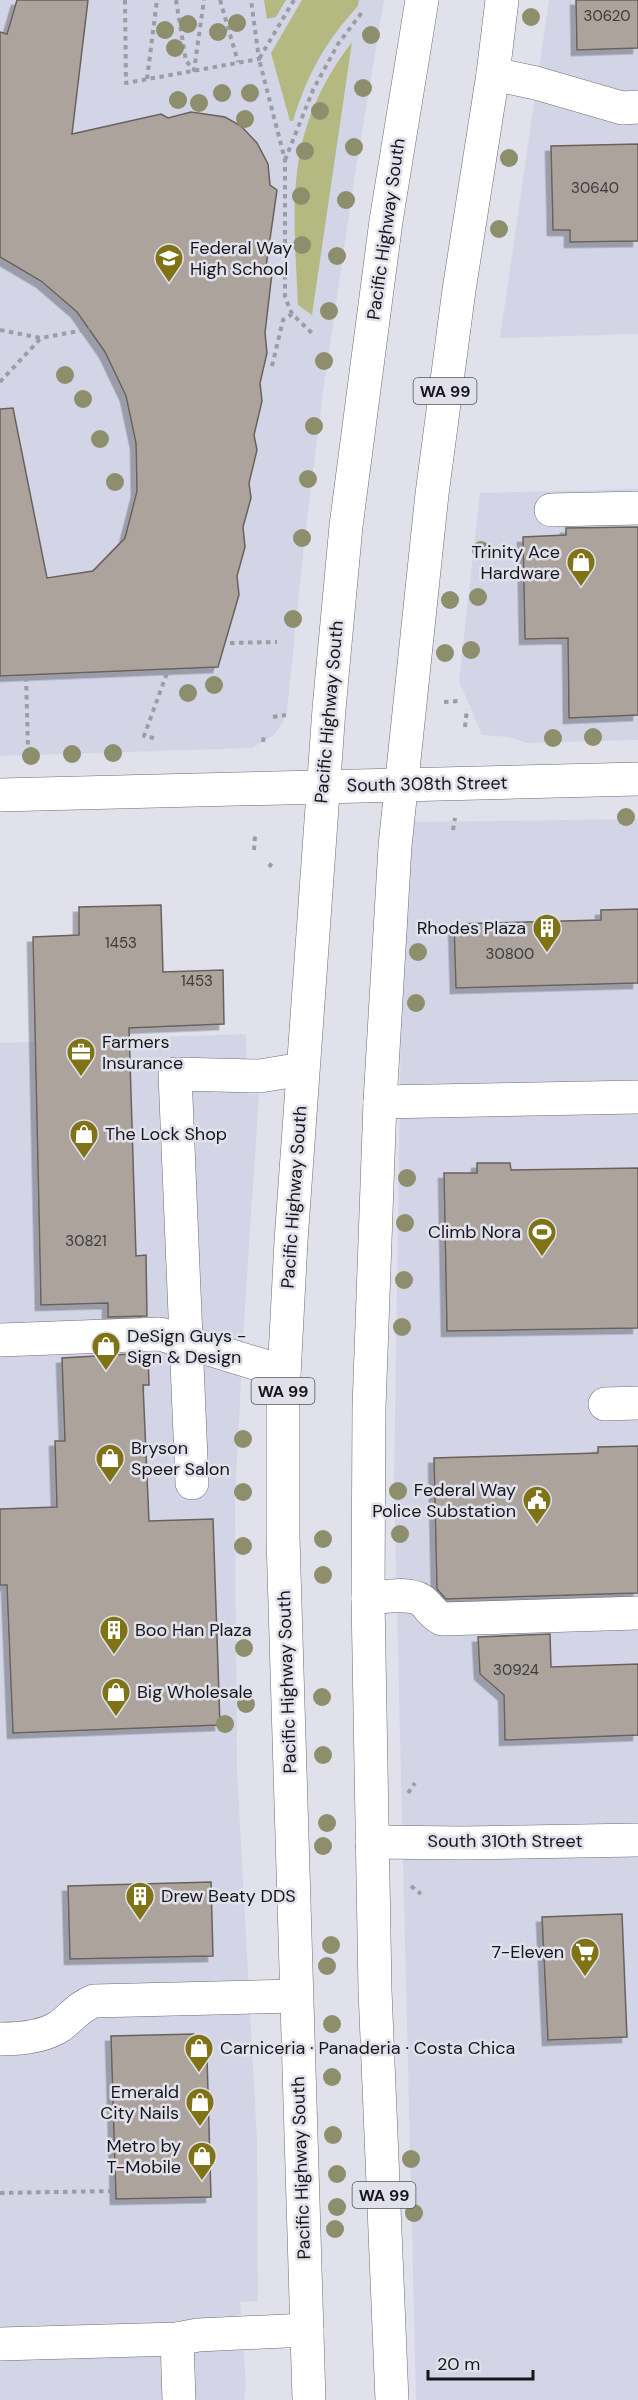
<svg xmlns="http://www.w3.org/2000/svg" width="638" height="2400" font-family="'DM Sans',sans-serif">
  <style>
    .built { fill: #d3d5e6 }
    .green { fill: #b4b981 }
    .building { fill: #aba39c; stroke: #69625c; stroke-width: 1.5; filter: url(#shadow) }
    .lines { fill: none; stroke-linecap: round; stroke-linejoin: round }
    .minor-casing { stroke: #6b6c75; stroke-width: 34 }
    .major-casing { stroke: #6b6c75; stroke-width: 34 }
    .path { stroke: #9b9ca4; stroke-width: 4; stroke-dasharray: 4.5 4.5; stroke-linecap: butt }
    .minor { stroke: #fff; stroke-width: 33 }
    .major { stroke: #fff; stroke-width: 33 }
    .tree { fill: #8c8e6c }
    .labels { text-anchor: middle; stroke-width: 5; stroke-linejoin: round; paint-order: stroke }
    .number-label { font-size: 15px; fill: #3c3a3b }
    .shield { fill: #e0e1eb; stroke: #535459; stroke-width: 1.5 }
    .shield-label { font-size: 16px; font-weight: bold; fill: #17171b }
    .street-label { font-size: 18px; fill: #17171b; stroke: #e0e1eb }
    .poi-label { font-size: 18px; fill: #17171b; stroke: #e0e1eb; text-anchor: start }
  </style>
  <defs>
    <filter id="shadow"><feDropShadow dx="-5.5" dy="5.5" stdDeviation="0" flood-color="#0004"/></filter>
  </defs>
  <rect width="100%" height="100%" fill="#e0e1eb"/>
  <g class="built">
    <path d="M0,0h384l-29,174 -32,218 -19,153 -17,166 -5,13 -8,11 -22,13 -252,8z"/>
    <path d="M549,0h89v334l-138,4z"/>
    <path d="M638,489v251l-111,3 -18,-6 -27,-2 -23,-54 21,-188z"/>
    <path d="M638,819v1581h-222l-22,-916 10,-662z"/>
    <path d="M246,1034l1,60h12l-15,228 -9,175 2,273 20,370 1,161 -18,1 6,84 -2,14h-244v-1357z"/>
  </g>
  <g class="green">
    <path d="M264,0h22l-10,17 -9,2z"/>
    <path d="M302,0h57l-1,6c-33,36 -51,69 -65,115h-3l-19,-68z"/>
    <path d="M352,42l-40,273 -14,-10c-5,-105 -14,-174 54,-263z"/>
  </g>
  <g class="building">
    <path d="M17,0h71l-16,134 89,-20 7,4 23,-6 34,5 16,9 16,17 11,21 2,21 7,5 -11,77 6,6 -7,60 2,20 -7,30 2,18 -8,34 3,15 -8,33 2,15 -8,29 2,20 -8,29 2,19 -21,72 -218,9v-267l13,-1 34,170 46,-7 32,-33 12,-47 -1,-48 -10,-47 -21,-44 -28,-40 -36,-31 -41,-24v-225l7,2z"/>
    <path d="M576,0h62v48l-61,2z"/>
    <path d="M638,144v97l-68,1v-12h-17l-2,-84z"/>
    <path d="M638,527v188l-69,3 -1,-80 -43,1 -2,-102 43,-2v-7z"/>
    <path d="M161,905l2,67 60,-2 1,54 -95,4 7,228 10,-1 1,61 -39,1v-14l-67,2 -8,-368 46,-2v-28z"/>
    <path d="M638,909v74l-182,5 -2,-64 147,-4v-10z"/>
    <path d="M477,1163h33l1,7 127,-2v160l-191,3 -3,-158h33z"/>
    <path d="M148,1353l1,32h-6l6,136 64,-2 7,206 -207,8 -6,-148h-7v-76l57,-2 -2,-66h10l-3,-83z"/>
    <path d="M638,1446v147l-192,6 -9,-10 -3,-131 164,-5v-6z"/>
    <path d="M550,1634l1,33 87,-3v71l-133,5 -1,-45 -24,-21 -2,-37z"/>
    <path d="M211,1882l2,74 -143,3 -2,-73z"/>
    <path d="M622,1914l5,123 -79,3 -6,-123z"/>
    <path d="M194,2034v24l13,-1 4,140 -95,2 -5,-163z"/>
  </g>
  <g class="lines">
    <g class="minor-casing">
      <g id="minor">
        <path d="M493,74l43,9 86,25 16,-1"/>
        <path d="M551,510l87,-2"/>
        <path d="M0,795l638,-16"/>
        <path d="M380,1102l258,-5"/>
        <path d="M0,1340l160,-6 124,38"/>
        <path d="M605,1404l33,-1"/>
        <path d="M192,1483l-17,-409 85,2 42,-7"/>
        <path d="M368,1598c15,-1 40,-6 53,2 8,5 9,13 21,19l196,-6"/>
        <path d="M372,1842l91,1 175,-3"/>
        <path d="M0,2039c19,0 44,-2 60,-13 12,-9 20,-20 34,-25l202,-5"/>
        <path d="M177,2339l2,61"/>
        <path d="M0,2344l177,-5 21,-4 109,-5"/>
      </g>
    </g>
    <g class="major-casing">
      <g id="major">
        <path d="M309,2400l-26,-862v-143l8,-154 38,-532 17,-183 40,-305 36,-221"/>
        <path d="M392,2400l-17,-410 -7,-392 1,-190 11,-306 15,-256 37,-352 27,-204 34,-216 9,-74"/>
      </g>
    </g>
    <g class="path">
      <path d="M125,0l1,83 133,-24 -8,-59"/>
      <path d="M176,0l10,61 8,9 10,-70"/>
      <path d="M220,0l18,62"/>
      <path d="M294,0l-35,59 26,101v137l7,17 22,21"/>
      <path d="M147,79l10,-79"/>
      <path d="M285,160l28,-70 25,-46 25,-33"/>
      <path d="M0,330l41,8 48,-9"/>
      <path d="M272,366l11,-46 9,-6"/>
      <path d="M0,382l40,-43"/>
      <path d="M230,643l47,-1"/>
      <path d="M26,677l2,71"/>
      <path d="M444,702l15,-1"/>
      <path d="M273,717l13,-2"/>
      <path d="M465,727l2,-18"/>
      <path d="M154,738l-10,-2 23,-63"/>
      <path d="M263,742l1,-7"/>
      <path d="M453,830l2,-12"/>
      <path d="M254,850l1,-14"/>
      <path d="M269,867l5,-7"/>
      <path d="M408,1793l7,-10"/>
      <path d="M411,1886l10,8"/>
      <path d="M0,2193l113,-2"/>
    </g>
    <use href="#minor" class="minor"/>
    <use href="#major" class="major"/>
  </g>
  <g class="tree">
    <circle cx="531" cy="17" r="9"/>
    <circle cx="237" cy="23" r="9"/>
    <circle cx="188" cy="24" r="9"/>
    <circle cx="165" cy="30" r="9"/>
    <circle cx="218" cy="32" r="9"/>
    <circle cx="371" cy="35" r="9"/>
    <circle cx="175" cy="48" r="9"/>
    <circle cx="363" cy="88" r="9"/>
    <circle cx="222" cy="93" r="9"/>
    <circle cx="250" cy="93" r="9"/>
    <circle cx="178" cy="100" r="9"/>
    <circle cx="199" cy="103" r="9"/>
    <circle cx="320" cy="111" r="9"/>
    <circle cx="245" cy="119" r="9"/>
    <circle cx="354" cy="147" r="9"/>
    <circle cx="305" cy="151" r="9"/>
    <circle cx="509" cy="158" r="9"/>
    <circle cx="301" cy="196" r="9"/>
    <circle cx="346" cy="200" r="9"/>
    <circle cx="499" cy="229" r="9"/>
    <circle cx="302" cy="245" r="9"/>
    <circle cx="337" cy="256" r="9"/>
    <circle cx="329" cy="311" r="9"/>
    <circle cx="324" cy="361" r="9"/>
    <circle cx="65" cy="375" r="9"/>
    <circle cx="83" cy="399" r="9"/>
    <circle cx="314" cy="426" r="9"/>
    <circle cx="100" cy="439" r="9"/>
    <circle cx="308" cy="479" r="9"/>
    <circle cx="115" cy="482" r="9"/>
    <circle cx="302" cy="538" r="9"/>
    <circle cx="481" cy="550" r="9"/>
    <circle cx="478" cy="597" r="9"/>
    <circle cx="450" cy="600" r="9"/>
    <circle cx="293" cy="619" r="9"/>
    <circle cx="471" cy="650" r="9"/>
    <circle cx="445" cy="653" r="9"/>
    <circle cx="214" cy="685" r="9"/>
    <circle cx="188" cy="693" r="9"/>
    <circle cx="593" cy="737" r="9"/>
    <circle cx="553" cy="738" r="9"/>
    <circle cx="113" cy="753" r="9"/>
    <circle cx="72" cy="754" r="9"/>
    <circle cx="31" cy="756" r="9"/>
    <circle cx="626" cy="817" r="9"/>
    <circle cx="418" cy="952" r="9"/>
    <circle cx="416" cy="1003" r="9"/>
    <circle cx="407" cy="1178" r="9"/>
    <circle cx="405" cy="1223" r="9"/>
    <circle cx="404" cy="1280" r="9"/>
    <circle cx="402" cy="1327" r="9"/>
    <circle cx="243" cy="1439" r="9"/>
    <circle cx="398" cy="1491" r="9"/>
    <circle cx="243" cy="1492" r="9"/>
    <circle cx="400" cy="1534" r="9"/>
    <circle cx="323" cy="1539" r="9"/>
    <circle cx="243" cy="1546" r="9"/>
    <circle cx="323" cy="1575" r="9"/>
    <circle cx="244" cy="1648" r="9"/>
    <circle cx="322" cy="1697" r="9"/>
    <circle cx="246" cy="1704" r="9"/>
    <circle cx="225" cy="1724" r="9"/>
    <circle cx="323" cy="1755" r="9"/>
    <circle cx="327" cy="1823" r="9"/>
    <circle cx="323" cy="1846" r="9"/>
    <circle cx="331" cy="1945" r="9"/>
    <circle cx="327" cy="1966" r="9"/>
    <circle cx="332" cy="2024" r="9"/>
    <circle cx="332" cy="2077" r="9"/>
    <circle cx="333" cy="2135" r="9"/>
    <circle cx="411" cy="2159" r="9"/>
    <circle cx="337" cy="2174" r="9"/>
    <circle cx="337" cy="2207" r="9"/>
    <circle cx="414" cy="2213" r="9"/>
    <circle cx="335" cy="2229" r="9"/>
  </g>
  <defs>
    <g id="school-pin" transform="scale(1.5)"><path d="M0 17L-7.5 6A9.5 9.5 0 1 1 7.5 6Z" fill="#807315" stroke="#e0e1eb"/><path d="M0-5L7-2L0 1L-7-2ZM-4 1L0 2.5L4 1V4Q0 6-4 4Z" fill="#fff"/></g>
    <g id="shop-pin" transform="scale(1.5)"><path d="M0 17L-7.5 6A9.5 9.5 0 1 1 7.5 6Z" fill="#807315" stroke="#e0e1eb"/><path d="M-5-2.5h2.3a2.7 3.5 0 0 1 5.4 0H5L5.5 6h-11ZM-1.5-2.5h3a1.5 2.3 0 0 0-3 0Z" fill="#fff"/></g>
    <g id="building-pin" transform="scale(1.5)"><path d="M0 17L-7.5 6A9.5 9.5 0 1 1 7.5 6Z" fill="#807315" stroke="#e0e1eb"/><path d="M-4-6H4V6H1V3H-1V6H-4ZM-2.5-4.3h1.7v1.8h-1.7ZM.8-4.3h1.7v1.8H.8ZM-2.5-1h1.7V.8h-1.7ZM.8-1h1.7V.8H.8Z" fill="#fff"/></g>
    <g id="office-pin" transform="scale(1.5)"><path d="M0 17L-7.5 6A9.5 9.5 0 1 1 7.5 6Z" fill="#807315" stroke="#e0e1eb"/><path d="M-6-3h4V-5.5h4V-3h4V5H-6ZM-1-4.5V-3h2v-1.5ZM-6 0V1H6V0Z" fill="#fff"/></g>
    <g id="stadium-pin" transform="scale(1.5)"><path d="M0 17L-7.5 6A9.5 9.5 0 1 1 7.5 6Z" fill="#807315" stroke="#e0e1eb"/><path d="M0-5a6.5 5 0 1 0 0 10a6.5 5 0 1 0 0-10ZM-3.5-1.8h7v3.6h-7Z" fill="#fff"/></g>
    <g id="civic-pin" transform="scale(1.5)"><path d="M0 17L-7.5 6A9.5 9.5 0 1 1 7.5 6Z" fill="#807315" stroke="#e0e1eb"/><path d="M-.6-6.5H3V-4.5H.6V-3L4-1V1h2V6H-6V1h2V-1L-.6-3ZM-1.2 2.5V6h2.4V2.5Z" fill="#fff"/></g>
    <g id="supermarket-pin" transform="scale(1.5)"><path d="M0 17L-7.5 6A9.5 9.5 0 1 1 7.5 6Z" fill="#807315" stroke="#e0e1eb"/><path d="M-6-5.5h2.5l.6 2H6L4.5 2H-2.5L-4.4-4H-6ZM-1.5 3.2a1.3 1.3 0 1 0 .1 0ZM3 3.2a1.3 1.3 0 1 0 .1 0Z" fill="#fff"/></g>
  </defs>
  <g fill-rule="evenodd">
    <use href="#school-pin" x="169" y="258"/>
    <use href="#shop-pin" x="581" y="562"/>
    <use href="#building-pin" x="547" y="928"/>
    <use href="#office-pin" x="81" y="1052"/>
    <use href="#shop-pin" x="84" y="1134"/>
    <use href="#stadium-pin" x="542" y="1232"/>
    <use href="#shop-pin" x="106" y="1346"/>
    <use href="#shop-pin" x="110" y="1458"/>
    <use href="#civic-pin" x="537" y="1500"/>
    <use href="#building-pin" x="114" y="1630"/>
    <use href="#shop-pin" x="116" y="1692"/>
    <use href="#building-pin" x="140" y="1896"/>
    <use href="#supermarket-pin" x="585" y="1952"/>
    <use href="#shop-pin" x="199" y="2048"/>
    <use href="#shop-pin" x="200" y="2102"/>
    <use href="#shop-pin" x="202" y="2156"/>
  </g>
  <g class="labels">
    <g class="number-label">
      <text x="607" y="21">30620</text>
      <text x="595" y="193">30640</text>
      <text x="121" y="948">1453</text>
      <text x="510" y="959">30800</text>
      <text x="197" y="986">1453</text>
      <text x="86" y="1246">30821</text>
      <text x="516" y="1675">30924</text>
    </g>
    <g class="shield">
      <rect x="413.5" y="378" width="63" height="26" rx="4.5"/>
      <rect x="251.5" y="1378" width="63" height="26" rx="4.5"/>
      <rect x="352.5" y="2182" width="63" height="26" rx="4.5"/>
    </g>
    <g class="shield-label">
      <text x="445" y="397">WA 99</text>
      <text x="283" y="1397">WA 99</text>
      <text x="384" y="2201">WA 99</text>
    </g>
    <g class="street-label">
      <text transform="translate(386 229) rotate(-82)" y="6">Pacific Highway South</text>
      <text transform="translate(329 712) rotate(-85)" y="6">Pacific Highway South</text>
      <text transform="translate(427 784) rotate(-1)" y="6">South 308th Street</text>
      <text transform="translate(294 1197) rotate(-86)" y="6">Pacific Highway South</text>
      <text transform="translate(287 1682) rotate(-92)" y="6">Pacific Highway South</text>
      <text x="505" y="1847">South 310th Street</text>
      <text transform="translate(301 2168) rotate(-92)" y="6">Pacific Highway South</text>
    </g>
    <g class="poi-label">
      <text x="190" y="254">Federal Way<tspan x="190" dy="21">High School</tspan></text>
      <text x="560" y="558" text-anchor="end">Trinity Ace<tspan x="560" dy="21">Hardware</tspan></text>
      <text x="526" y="934" text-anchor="end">Rhodes Plaza</text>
      <text x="102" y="1048">Farmers<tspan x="102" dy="21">Insurance</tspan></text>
      <text x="105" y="1140">The Lock Shop</text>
      <text x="521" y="1238" text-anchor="end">Climb Nora</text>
      <text x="127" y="1342">DeSign Guys -<tspan x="127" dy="21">Sign &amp; Design</tspan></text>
      <text x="131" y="1454">Bryson<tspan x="131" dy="21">Speer Salon</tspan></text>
      <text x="516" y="1496" text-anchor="end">Federal Way<tspan x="516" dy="21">Police Substation</tspan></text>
      <text x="135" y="1636">Boo Han Plaza</text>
      <text x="137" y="1698">Big Wholesale</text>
      <text x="161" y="1902">Drew Beaty DDS</text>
      <text x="564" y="1958" text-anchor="end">7-Eleven</text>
      <text x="220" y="2054">Carniceria · Panaderia · Costa Chica</text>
      <text x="179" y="2098" text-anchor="end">Emerald<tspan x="179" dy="21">City Nails</tspan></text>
      <text x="181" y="2152" text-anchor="end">Metro by<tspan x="181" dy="21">T-Mobile</tspan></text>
    </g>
  </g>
  <path d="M428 2370v9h105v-9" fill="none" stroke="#17171b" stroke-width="3"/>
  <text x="437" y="2370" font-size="18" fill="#17171b" stroke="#e0e1eb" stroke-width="4.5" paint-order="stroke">20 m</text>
</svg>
